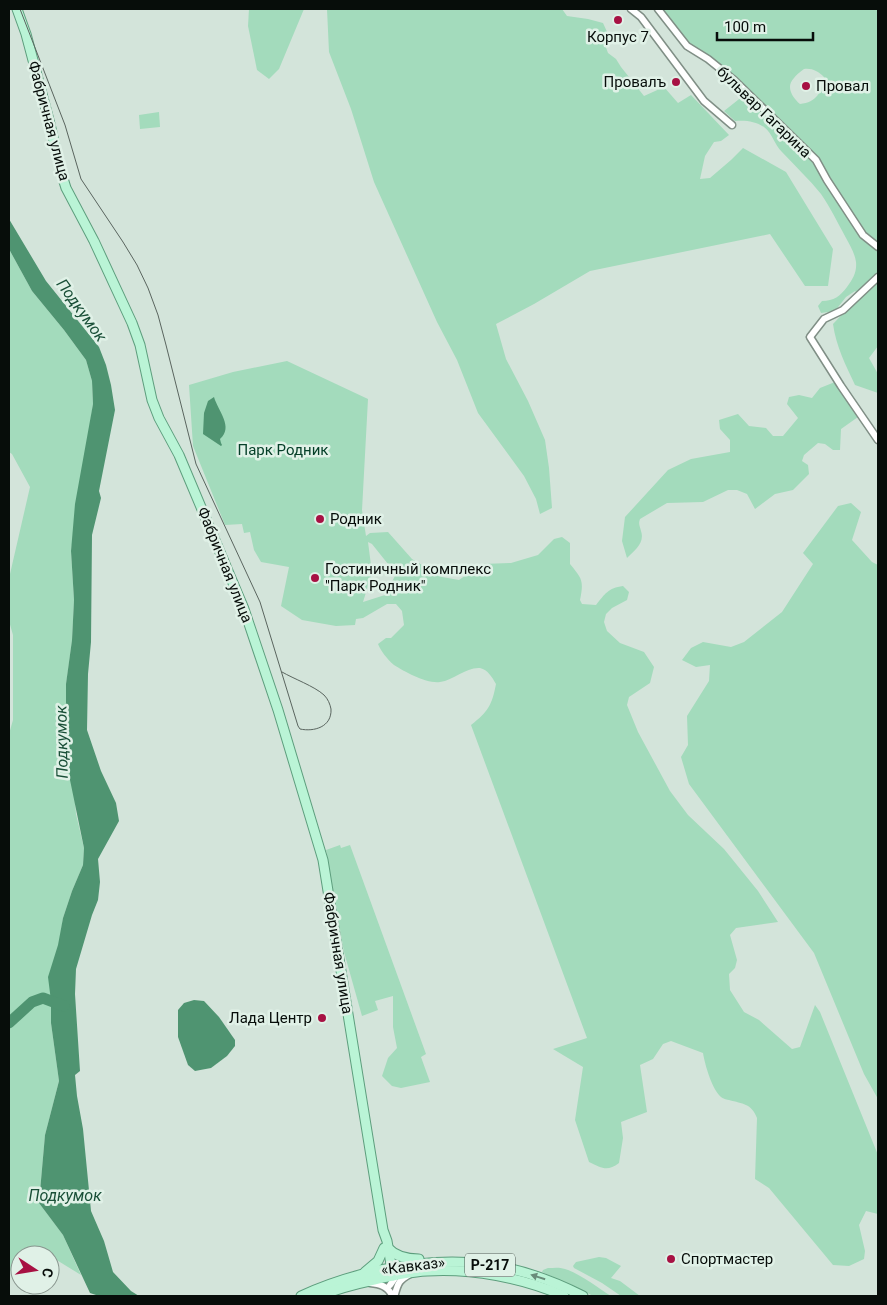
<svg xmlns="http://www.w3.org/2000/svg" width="887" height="1305" font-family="Roboto,sans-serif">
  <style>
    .green { fill: #a3dbbc; fill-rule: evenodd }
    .water { fill: #4f9471 }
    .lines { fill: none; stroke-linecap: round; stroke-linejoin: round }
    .river { stroke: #4f9471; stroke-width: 11 }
    .minor-casing { stroke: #808f86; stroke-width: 9 }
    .major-casing { stroke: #5d9e7d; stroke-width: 11 }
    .minor { stroke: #fff; stroke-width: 6 }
    .major { stroke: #baf4d6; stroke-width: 9 }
    .tram { stroke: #5a655f; stroke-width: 1 }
    .oneway { fill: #698c7a }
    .poi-dot { fill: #a71143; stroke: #e0f1e7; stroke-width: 2 }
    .labels { text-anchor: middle; stroke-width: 5; stroke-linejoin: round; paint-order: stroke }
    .shield { fill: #e0f1e7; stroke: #48514c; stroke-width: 1 }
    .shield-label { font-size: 14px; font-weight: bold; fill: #070d0a }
    .poi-label { font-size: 15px; fill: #070d0a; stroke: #e0f1e7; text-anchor: start }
    .street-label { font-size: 15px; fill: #070d0a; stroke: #e0f1e7 }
    .park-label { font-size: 15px; fill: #054029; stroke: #e0f1e7 }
    .water-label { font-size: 16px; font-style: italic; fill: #194f37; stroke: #e0f1e7 }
  </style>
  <rect width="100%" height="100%" fill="#d3e4da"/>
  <g class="green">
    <path d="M249,9h55l-25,60 -10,10 -12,-9 -9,-44z"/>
    <path d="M327,9h235l5,7 21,3 15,4 5,11 -4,8 4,11 8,6 5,8 23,29 20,-9 14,16 13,-8 38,40 -8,6 -7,1 -9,14 -5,23 10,-1 21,-18 12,-12 43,24 47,77 -5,37h-23l-35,-52 -180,37 -56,33 -38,20 10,35 22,42 17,39 4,28 3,40 -12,6 -4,-15 -12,-23 -46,-63 -21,-53 -20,-38 -63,-140 -23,-73 -22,-57z"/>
    <path d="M656,9h222v337l-9,12 9,16v19l-23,-8c-9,-19 -19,-39 -22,-61l21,-22 3,-9 -2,-2 -9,6 -11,14 -14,2 -3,-7 4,-5c12,0 18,-5 25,-14 6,-8 10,-15 9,-25 -1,-8 -6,-17 -10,-24 -8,-15 -16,-31 -25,-44 -12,-15 -26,-28 -39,-42 -8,-8 -9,-18 -18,-25 -9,-6 -19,-7 -29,-6l-11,-10 24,-19 -57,-47zM804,69c8,-1 14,2 20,8 -3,16 -7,25 -24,27 -7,-6 -15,-17 -6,-26 2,-3 6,-6 10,-9z"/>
    <path d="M159,112l1,15 -20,2 -1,-14z"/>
    <path d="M9,249l23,42 32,39 22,30 6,21 1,23 -22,147 3,49 -2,40 -6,45 10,129 8,34 -1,17 -11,26 -9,27 -12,83v22l8,58 -14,54 -6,68 24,32 18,40 -26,-16 -5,1v-5h-30v13l-11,3v-537l4,-14v-85l-4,-14v-46l1,-1 20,-87 -18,-33 -3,-2z"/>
    <path d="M287,361l81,38 -6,111 4,26 4,-3 18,-1 24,27 30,18 17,3 23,-16 29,-1 27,-8 16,-16 8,-2 8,6v21c12,15 14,16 10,36l2,4 14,1c9,-11 12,-17 27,-19l6,6 -2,8 -15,8 -6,6 -2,8 3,9 13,12 24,9 10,15 -4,16 -21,14 -2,8 11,27 32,59 18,24 36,34 34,42 20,31 -42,6 -6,7 7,25 -2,8 -6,6 1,16 14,22 15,8 33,29 8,-2 15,-42 5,7 58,143v59l-12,-3 -7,14 6,26 -1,8 -15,7 -16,-1 -64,-77 -14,-9 2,-61c-6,-15 -14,-14 -28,-18 -4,-1 -5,-1 -8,-3 -9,-8 -16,-32 -18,-44l-32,-12 -8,3 -10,15 -13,6 7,47 -26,10 2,16 -4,25c-12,9 -17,5 -30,-1l-14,-42 8,-53 -30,-18 34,-11 -116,-313c17,-13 21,-20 25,-41 -4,-7 -8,-14 -16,-16 -14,-1 -26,12 -40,14 -13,2 -35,-10 -46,-17 -7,-6 -13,-14 -16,-21l8,-6h5l13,-13 -2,-14 -6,-7h-9l-24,14 -7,1 -1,6 -19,1 -34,-6 -21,-14 8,-39 -28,-5 -7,-12 -4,-18 -6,1 -2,-9 -17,1 -32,-79 -4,-61 44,-13zM368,542l4,2 24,30 -11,21 -22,7 9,-29z"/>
    <path d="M835,382l23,35 -17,12 -1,21h-7l-8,-6 -7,-1 -14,12 -2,6 6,4 1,9 -16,16 -18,4 -20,15 -8,-15 -10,-4h-9l-25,12 -36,1 -27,16c-2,5 0,7 1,12 4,12 -6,19 -14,27l-5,-17 3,-24 43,-47 23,-11 39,-7v-12l-10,-11 -1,-9 19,-6 11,12 17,2 7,8h10l15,-18 -11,-14 2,-7 10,-2 13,3 8,-10z"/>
    <path d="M851,503l10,9 -9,28 20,22 6,3v534l-14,-25 -50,-121 -125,-169 -8,-27 7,-12 -1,-29 22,-35 1,-16 -14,2 -14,-7 9,-12 12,-6 28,5 13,-5 38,-30 31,-48 -10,-11 35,-47z"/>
    <path d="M340,845l1,3 9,-3 76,209 -5,3 9,25 -29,6 -9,-2 -10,-10 6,-18 9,-10 -4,-21v-31l-18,5 3,9 -16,6 -18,-64 -18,-102z"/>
    <path d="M599,1257l7,1 15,8 -10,12 9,3 20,15h-19l-19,-13 -28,-15 -1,-2 3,-4z"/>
    <path d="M548,1268c6,0 11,-1 17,1 14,4 33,19 46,27h-18l-19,-10 -32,-14 1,-2z"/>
  </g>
  <g class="water">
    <path d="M9,219l37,62 53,66 7,18 5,20 4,25 -16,81 2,7 -9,37 -1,107 -3,32 -1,56 14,41 15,32 3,18 -21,38 2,23 -2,18 -6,15 -16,54 -1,25 5,77 -5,4 2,21 6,33 8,82 13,30 9,31 18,19 8,5h-40l-9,-3 -27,-58 -24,-32 6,-68 14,-54 -8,-58v-22l-3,-24 10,-32 5,-27 9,-27 11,-26 1,-17 -14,-68 -4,-49v-47l6,-44 2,-40 -3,-49 4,-47 18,-100 -1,-23 -6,-21 -22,-30 -32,-39 -23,-42z"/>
    <path d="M214,397c4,14 20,30 6,42l1,4 1,2 -1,1 -18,-12 1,-21 4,-12z"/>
    <path d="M194,1000l10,1 15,16 16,23v6l-8,10 -16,12 -16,3 -7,-6 -10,-28v-27l6,-7z"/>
  </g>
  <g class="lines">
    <path class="river" d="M9,1023l23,-21 11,-4 21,8"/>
    <g class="minor-casing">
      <g id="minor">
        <path d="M631,9l10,8 63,84 28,24"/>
        <path d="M658,9l29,37 21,13 26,21 82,80 11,20 36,55 15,12"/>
        <path d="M878,277l-35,33 -19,9 -14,18 31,49 37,54"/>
        <path d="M370,1283c10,1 17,3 22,12"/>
        <path d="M390,1285l7,-10"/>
        <path d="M395,1294c3,-11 4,-14 15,-20"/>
      </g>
    </g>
    <g class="major-casing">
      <g id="major">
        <path d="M17,9l9,25 24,90 11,48 5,16 28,53 38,82 8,22 12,55 7,18 20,37 65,154 34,101 45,150 60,370 4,11 6,35"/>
        <path d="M388,1248c8,9 19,11 31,11"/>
        <path d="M365,1272l13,-11 6,-13"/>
        <path d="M301,1296c26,-12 51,-20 79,-26 76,-16 134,-9 203,26"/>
        <path d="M319,1296c18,-7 36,-12 55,-16 17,-4 35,-8 53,-9 44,-3 96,7 137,25"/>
      </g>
    </g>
    <use href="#minor" class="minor"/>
    <use href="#major" class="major"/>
    <path class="tram" d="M20,9l45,116 16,54 42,63 14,23 11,23 10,27 8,30 30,119 64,138 38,124 2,3c14,3 32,-2 31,-20 -1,-5 -3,-10 -7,-14 -10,-9 -30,-16 -42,-23"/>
  </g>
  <defs><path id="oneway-solid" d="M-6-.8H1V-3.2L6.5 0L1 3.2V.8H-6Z" transform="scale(1.25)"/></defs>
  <use class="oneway" href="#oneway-solid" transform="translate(538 1277) rotate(-163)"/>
  <g class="poi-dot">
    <circle cx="618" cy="20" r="5"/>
    <circle cx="676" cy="82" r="5"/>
    <circle cx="806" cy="86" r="5"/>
    <circle cx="320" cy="519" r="5"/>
    <circle cx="315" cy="578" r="5"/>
    <circle cx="322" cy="1018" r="5"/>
    <circle cx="671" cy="1259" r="5"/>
  </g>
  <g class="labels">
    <rect class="shield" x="465" y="1253.5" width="50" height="23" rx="4"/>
    <g class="shield-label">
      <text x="490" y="1270">Р-217</text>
    </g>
    <g class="poi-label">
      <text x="618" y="42" text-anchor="middle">Корпус 7</text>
      <text x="666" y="87" text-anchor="end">Провалъ</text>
      <text x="816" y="91">Провал</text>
      <text x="330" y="524">Родник</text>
      <text x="325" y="574">Гостиничный комплекс<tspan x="325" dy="17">"Парк Родник"</tspan></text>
      <text x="312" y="1023" text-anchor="end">Лада Центр</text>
      <text x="681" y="1264">Спортмастер</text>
    </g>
    <g class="street-label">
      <text transform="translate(764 112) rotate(44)" y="5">бульвар Гагарина</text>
      <text transform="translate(49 121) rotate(75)" y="5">Фабричная улица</text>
      <text transform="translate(225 565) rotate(68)" y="5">Фабричная улица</text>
      <text transform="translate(338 953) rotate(81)" y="5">Фабричная улица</text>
      <text transform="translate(413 1266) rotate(-7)" y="5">«Кавказ»</text>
    </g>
    <g class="park-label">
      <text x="283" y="455">Парк Родник</text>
    </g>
    <g class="water-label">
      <text transform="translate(82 310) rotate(54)" y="6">Подкумок</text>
      <text transform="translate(61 742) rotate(-91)" y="6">Подкумок</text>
      <text x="65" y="1201">Подкумок</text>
    </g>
  </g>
  <rect width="887" height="1305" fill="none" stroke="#070d0a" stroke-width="20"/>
  <g transform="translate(35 1270) rotate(102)"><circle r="24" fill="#e0f1e7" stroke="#89968f"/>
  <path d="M0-4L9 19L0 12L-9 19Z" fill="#a71143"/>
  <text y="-8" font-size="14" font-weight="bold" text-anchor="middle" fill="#070d0a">С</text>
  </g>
  <path d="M717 32v8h96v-8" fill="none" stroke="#070d0a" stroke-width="2.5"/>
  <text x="724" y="32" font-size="15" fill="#070d0a" stroke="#e0f1e7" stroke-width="4" paint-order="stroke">100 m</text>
</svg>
